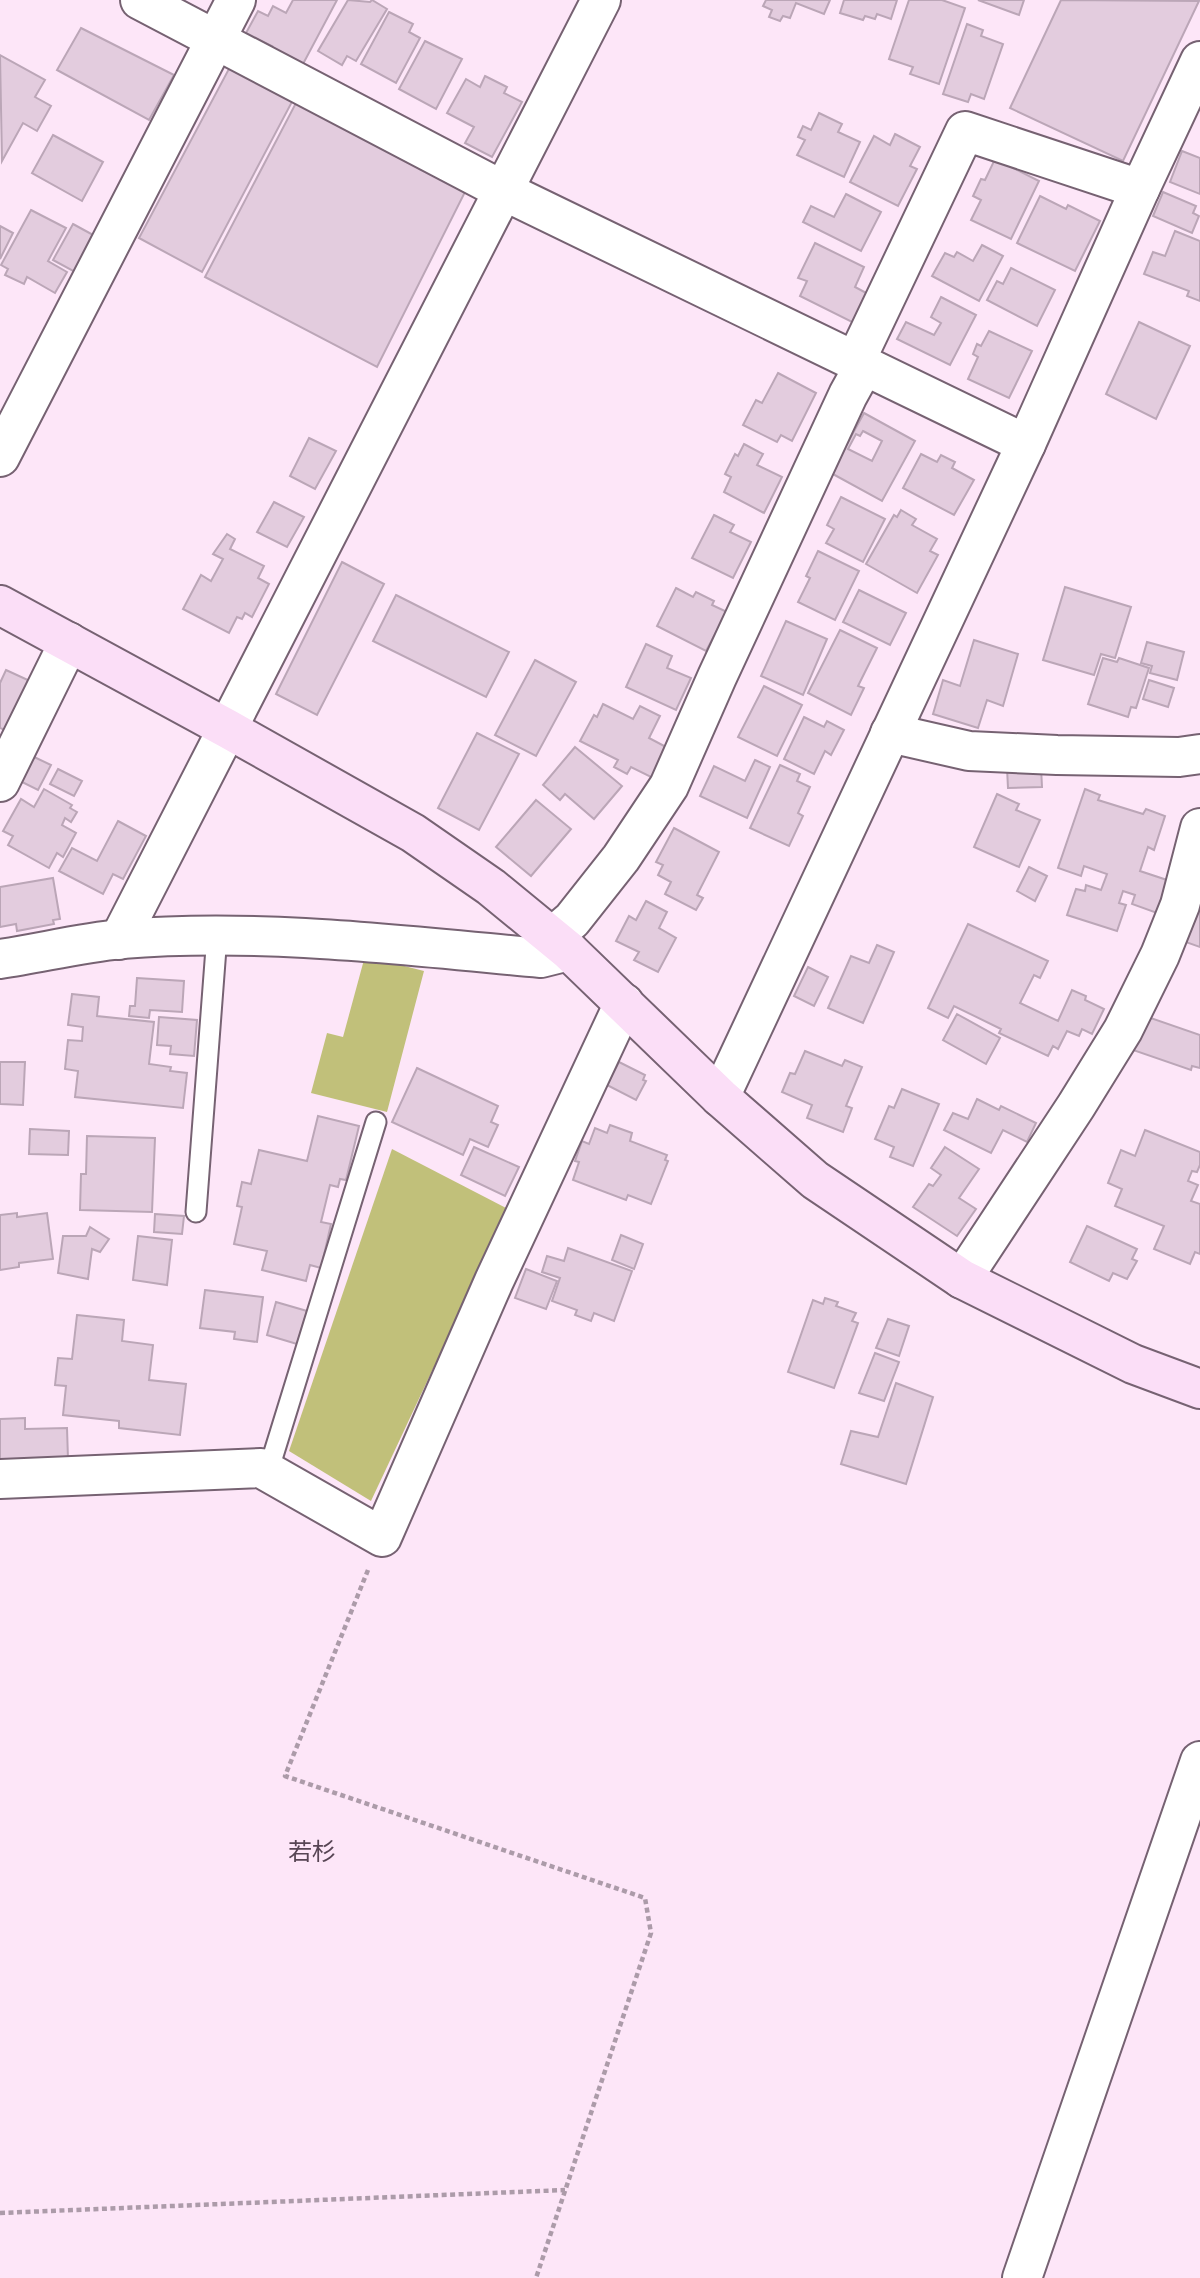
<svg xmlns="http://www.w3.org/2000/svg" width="1200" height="2278" font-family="'Golos Text','Noto Sans JP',sans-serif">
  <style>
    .green { fill: #c1c07a }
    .building { fill: #e3ccde; stroke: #bba6b7; stroke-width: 2; fill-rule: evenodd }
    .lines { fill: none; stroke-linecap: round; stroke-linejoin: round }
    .lane-casing { stroke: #766272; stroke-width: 23 }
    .street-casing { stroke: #766272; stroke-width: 42 }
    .secondary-casing { stroke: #766272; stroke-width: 42 }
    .path { stroke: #ac9ba9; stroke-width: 4.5; stroke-dasharray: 5 3.5; stroke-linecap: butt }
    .lane { stroke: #fff; stroke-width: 19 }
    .street { stroke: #fff; stroke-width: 38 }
    .secondary { stroke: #fbdef7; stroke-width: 38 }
    .labels { text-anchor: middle; stroke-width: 5; stroke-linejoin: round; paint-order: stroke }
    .neighbourhood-label { font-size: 24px; fill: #574554; stroke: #fde6f8 }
  </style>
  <rect width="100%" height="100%" fill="#fde6f8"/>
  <g class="green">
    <path d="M365,956l59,15 -37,141 -76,-19 16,-60 16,4z"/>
    <path d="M392,1149l116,60 -137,292 -82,-50z"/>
  </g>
  <g class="building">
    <path d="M293,0h44l-34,64 -34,-14 3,-4 -26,-13 12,-22 10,5 5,-10 13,7z"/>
    <path d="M348,0l22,2 2,-2 15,9 -31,52 -9,-5 -5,9 -24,-14z"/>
    <path d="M766,0h64l-6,14 -28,-11 -6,15 -7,-2 -3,5 -11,-4 3,-7 -9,-4z"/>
    <path d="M844,0h53l-6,19 -14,-5 -2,5 -10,-3 -2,4 -23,-7z"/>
    <path d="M909,0h33l23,8 -26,76 -29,-10 3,-7 -24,-8z"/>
    <path d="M978,0h46l-5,15z"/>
    <path d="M1061,0l138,1 -76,160 -113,-53z"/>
    <path d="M389,12l24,12 -4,8 11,6 -24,45 -35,-19z"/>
    <path d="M967,24l16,6 -2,6 22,8 -19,55 -13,-5 -3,8 -25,-8z"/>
    <path d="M81,28l93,47 -25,45 -92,-50z"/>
    <path d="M425,41l37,18 -26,50 -37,-20z"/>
    <path d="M0,55l45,25 -10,17 16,9 -14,25 -14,-8 -21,38z"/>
    <path d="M231,65l63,33 -92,174 -63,-34z"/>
    <path d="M485,76l22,11 -3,6 18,9 -30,55 -27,-14 9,-16 -27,-14 19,-34 14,8z"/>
    <path d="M297,101l170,87 -90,179 -172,-90z"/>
    <path d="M819,113l23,11 -4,8 22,10 -16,35 -47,-22 8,-15 -7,-3 5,-11 8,4z"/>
    <path d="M895,134l25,13 -10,19 7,3 -19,37 -48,-24 24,-46 16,9z"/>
    <path d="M53,135l50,27 -21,39 -50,-28z"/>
    <path d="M1182,151l18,7v36l-30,-12z"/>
    <path d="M995,159l44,22 -28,58 -40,-19 10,-20 -8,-4 8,-17 4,1z"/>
    <path d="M1163,192l33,14 -3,7 6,3 -7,17 -39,-17z"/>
    <path d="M846,194l35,18 -20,39 -58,-29 8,-16 23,11z"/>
    <path d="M1040,196l26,13 2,-4 32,16 -25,50 -58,-28z"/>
    <path d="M31,210l35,18 -18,33 19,11 -12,21 -28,-16 -3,7 -19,-9 3,-6 -7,-4z"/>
    <path d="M73,224l22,12 -20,36 -22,-12z"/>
    <path d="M0,226l13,7 -13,26z"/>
    <path d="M1175,231l25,10v60l-13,-5 2,-5 -45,-17 9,-22 12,4z"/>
    <path d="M815,243l49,24 -9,20 15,8 -14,29 -56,-28 7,-15 -9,-3z"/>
    <path d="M982,245l21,11 -24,45 -47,-25 13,-23 9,4 3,-5 16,9z"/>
    <path d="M1011,268l44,22 -18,36 -50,-26 10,-19 6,3z"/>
    <path d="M941,297l35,18 -26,50 -53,-26 9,-17 28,13 7,-12 -10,-6z"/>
    <path d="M1139,322l51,24 -34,73 -50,-25z"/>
    <path d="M989,331l43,20 -23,47 -41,-19 10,-22 -5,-3 4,-10 4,2z"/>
    <path d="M778,373l38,20 -24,48 -11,-6 -4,7 -34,-17 13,-25 6,3z"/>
    <path d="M864,413l51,28 -33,60 -51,-28zM863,431l19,10 -10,20 -24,-12 8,-15 4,2z"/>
    <path d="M309,438l27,13 -21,38 -25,-13z"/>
    <path d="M744,444l19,10 -6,11 25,12 -18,36 -40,-21 7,-15 -6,-3 10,-20 3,2z"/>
    <path d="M921,454l16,8 4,-7 14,7 -3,6 22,12 -20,35 -51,-27z"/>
    <path d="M841,497l44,22 -22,43 -37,-19 8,-14 -7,-4z"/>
    <path d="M274,502l30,15 -17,30 -30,-15z"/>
    <path d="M901,510l15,9 -4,6 25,14 -7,12 8,4 -21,38 -51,-29 28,-49 3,2z"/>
    <path d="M714,515l20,10 -4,7 21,10 -18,36 -41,-20z"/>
    <path d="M227,534l8,5 -5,10 34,17 -6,12 11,6 -17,33 -7,-4 -3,6 -5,-2 -8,16 -46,-24 18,-34 10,6 12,-22 -10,-5z"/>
    <path d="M818,551l41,20 -24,49 -37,-18 12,-24 -4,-2z"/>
    <path d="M342,562l42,22 -67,131 -41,-21z"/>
    <path d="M1065,587l66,20 -16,51 -14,-4 -7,21 -51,-15z"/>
    <path d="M676,588l17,9 3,-5 18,9 -2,4 15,7 -21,39 -49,-25z"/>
    <path d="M859,590l47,23 -16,32 -47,-23z"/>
    <path d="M396,595l113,57 -23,45 -113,-56z"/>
    <path d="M786,621l41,18 -24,56 -42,-19z"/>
    <path d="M840,630l37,18 -19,38 6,2 -13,27 -43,-22z"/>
    <path d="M974,640l44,14 -15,52 -16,-6 -9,28 -45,-14 10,-34 17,6z"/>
    <path d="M1147,642l37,10 -7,28 -27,-7 2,-7 -11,-3z"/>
    <path d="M646,644l26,12 -5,12 24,10 -15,32 -50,-23z"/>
    <path d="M1103,658l14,4 2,-4 30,10 -13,40 -5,-1 -3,10 -40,-13z"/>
    <path d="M535,660l41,22 -40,74 -41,-21z"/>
    <path d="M6,670l24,11 -25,49 -5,-2v-45z"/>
    <path d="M1149,680l25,8 -6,19 -25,-8z"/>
    <path d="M764,686l38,19 -25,51 -39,-19z"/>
    <path d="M603,704l30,15 7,-13 20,10 -11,22 19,10 -15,30 -22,-11 -4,7 -13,-7 4,-7 -38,-19 14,-26 3,2z"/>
    <path d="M804,717l20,10 3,-6 17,9 -13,25 -6,-4 -11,23 -30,-15z"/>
    <path d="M477,733l42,21 -40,76 -41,-22z"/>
    <path d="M575,747l47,39 -28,33 -29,-25 -5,6 -17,-15z"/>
    <path d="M32,756l19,9 -13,25 -18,-9z"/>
    <path d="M755,760l15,7 -23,51 -47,-22 14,-30 31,15z"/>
    <path d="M780,765l20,9 -3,7 13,6 -12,26 5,3 -14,30 -39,-18z"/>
    <path d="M1041,767l1,20 -34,1 -1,-20z"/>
    <path d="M58,769l24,12 -8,15 -24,-12z"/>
    <path d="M44,789l28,16 -2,3 7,4 -6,10 -6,-4 -3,7 14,8 -13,24 -6,-4 -8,15 -41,-23 5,-9 -10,-5 18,-32 13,8z"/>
    <path d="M1085,789l15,6 -2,5 45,14 3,-5 19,7 -11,34 -6,-3 -8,24 27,9 -10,33 -25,-9 3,-9 -12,-4 -4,12 7,2 -9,26 -50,-16 9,-26 9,2 1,-6 15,5 6,-16 -23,-8 -3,10 -23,-8z"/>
    <path d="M997,794l22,10 -3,6 24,10 -21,47 -45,-20z"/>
    <path d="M536,800l35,29 -40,47 -35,-29z"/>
    <path d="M118,821l28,15 -23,43 -10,-5 -10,20 -44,-23 13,-23 25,13z"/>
    <path d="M674,828l45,24 -22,43 6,3 -7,12 -31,-16 6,-12 -13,-7 5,-10 -7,-3z"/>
    <path d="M1029,867l18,9 -12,25 -18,-10z"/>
    <path d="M53,878l7,41 -7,1 1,4 -37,7 -1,-7 -16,3v-40z"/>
    <path d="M1200,899v48l-20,-7z"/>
    <path d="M646,901l21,11 -8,16 17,10 -18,34 -24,-12 5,-8 -23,-11 13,-25 7,4z"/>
    <path d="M968,924l80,37 -8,17 -6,-3 -14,28 38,18 14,-31 14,6 -1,4 19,9 -12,25 -10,-5 -3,7 -12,-5 -9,18 -5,-3 -5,10 -49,-23 2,-4 -47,-23 -6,12 -20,-10z"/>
    <path d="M877,945l17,7 -31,71 -35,-15 23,-52 18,7z"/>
    <path d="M808,967l20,10 -14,29 -20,-10z"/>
    <path d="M137,978l47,3 -2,31 -32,-2 -1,8 -20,-2 1,-10h5z"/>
    <path d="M72,994l27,3 -2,19 57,6 -5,42 22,3 -1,4 17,2 -4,35 -108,-11 3,-26 -13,-2 3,-29 14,1 1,-14 -15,-2z"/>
    <path d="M957,1014l43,24 -14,26 -43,-24z"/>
    <path d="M1142,1015l58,20v33l-8,-2 -1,4 -61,-21z"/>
    <path d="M159,1017l38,3 -3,36 -24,-2 1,-8 -14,-1z"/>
    <path d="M805,1051l37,15 3,-6 17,7 -16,39 6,2 -9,24 -36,-14 5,-13 -30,-13 8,-19 5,1z"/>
    <path d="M0,1062h25l-2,43 -23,-1z"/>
    <path d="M619,1062l26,13 -2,5 3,1 -10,19 -29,-15z"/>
    <path d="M417,1068l81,38 -7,16 7,3 -10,22 -18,-8 -7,16 -71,-33z"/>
    <path d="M902,1089l37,15 -26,62 -23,-9 4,-10 -19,-8 14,-33 5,2z"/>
    <path d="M977,1099l22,11 2,-4 35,17 -9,19 -24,-12 -12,23 -47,-23 9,-17 15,6z"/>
    <path d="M318,1116l41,10 -13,54 -6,-1 -2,8 -8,-2 -9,37 10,2 -10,44 -11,-3 -4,16 -44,-11 5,-19 -33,-7 8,-37 -5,-1 5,-24 9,2 8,-34 48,11z"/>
    <path d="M610,1125l22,8 -2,8 37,14 -2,5 3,1 -17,43 -23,-9 -2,5 -53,-20 6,-18 -4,-1 7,-20 7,3 6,-16 12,5z"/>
    <path d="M30,1129l39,2 -1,24 -39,-1z"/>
    <path d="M1145,1130l55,22v13l-3,7 -5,-1 -4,10 10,4 -7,16 9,3v50l-5,-2 -5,12 -36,-15 10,-23 -49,-20 7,-17 -14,-6 13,-33 14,6z"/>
    <path d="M87,1136l68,2 -3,74 -72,-2 1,-36h5z"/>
    <path d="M474,1147l45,20 -14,29 -44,-21z"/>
    <path d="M945,1147l34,22 -20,29 17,11 -19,27 -44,-29 16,-23 4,2 8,-11 -10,-7z"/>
    <path d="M17,1213v4l30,-4 6,46 -34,4v4l-19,3v-55z"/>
    <path d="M155,1214l29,2 -2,18 -28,-2z"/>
    <path d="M1087,1226l50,23 -5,10 5,2 -10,18 -14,-6 -4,8 -39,-19z"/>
    <path d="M90,1227l19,12 -9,13 -8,-3 -4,30 -30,-6 5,-37h23z"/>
    <path d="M621,1235l22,9 -9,25 -22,-9z"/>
    <path d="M138,1236l34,4 -5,45 -34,-5z"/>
    <path d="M568,1248l64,23 -18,50 -20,-8 -3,8 -16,-6 2,-5 -25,-9 8,-23 -18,-6 5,-16 17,5z"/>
    <path d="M526,1269l31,12 -11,28 -31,-11z"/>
    <path d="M205,1290l58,7 -6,45 -23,-3 1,-7 -35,-4z"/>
    <path d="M825,1298l13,4 -2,4 20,7 -4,8 6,2 -24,65 -46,-16 25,-72 10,4z"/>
    <path d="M276,1302l31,9 -10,33 -30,-9z"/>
    <path d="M77,1315l47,5 -2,21 31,4 -4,35 37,4 -6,51 -61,-7v-7l-56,-6 3,-29 -11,-1 3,-27 14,1z"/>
    <path d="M888,1319l21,7 -10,30 -23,-8z"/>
    <path d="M875,1353l24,9 -15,39 -25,-8z"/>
    <path d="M896,1383l37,14 -27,87 -65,-20 10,-33 27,6z"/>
    <path d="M25,1418v11l42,-1 1,31 -68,2v-42z"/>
  </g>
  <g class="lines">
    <g class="lane-casing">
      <g id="lane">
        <path d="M196,1212l21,-277"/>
        <path d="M268,1472l108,-350"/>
      </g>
    </g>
    <g class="street-casing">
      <g id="street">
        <path d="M140,0l364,191 522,253"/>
        <path d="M855,362l110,-231 175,58"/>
        <path d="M0,457l236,-457"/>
        <path d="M890,733l79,18 88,4 122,2 21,-3"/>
        <path d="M0,782l69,-140"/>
        <path d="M552,937l20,-17 49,-62 48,-72 48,-109 131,-282 16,-29"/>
        <path d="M119,940l482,-940"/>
        <path d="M0,959c40,-6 81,-16 121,-20 140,-11 280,6 420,19l28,-7"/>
        <path d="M720,1097l306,-653 114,-255 60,-128"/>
        <path d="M962,1279l114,-173 47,-76 37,-75 20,-50 20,-77"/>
        <path d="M0,1479l261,-11 121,69 112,-256 130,-278"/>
        <path d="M1022,2278l178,-517"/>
      </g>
    </g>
    <g class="secondary-casing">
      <path id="secondary" d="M0,605l228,124 185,104 78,54 78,64 151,146 95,83 147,99 171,85 67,25"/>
    </g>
    <g class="path">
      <path d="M368,1570l-83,206 360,122 6,35 -115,345"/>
      <path d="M0,2213l565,-23"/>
    </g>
    <use href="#lane" class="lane"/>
    <use href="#street" class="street"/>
    <use href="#secondary" class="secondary"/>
  </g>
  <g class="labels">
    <g class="neighbourhood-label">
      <text x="312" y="1860">若杉</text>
    </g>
  </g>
</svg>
